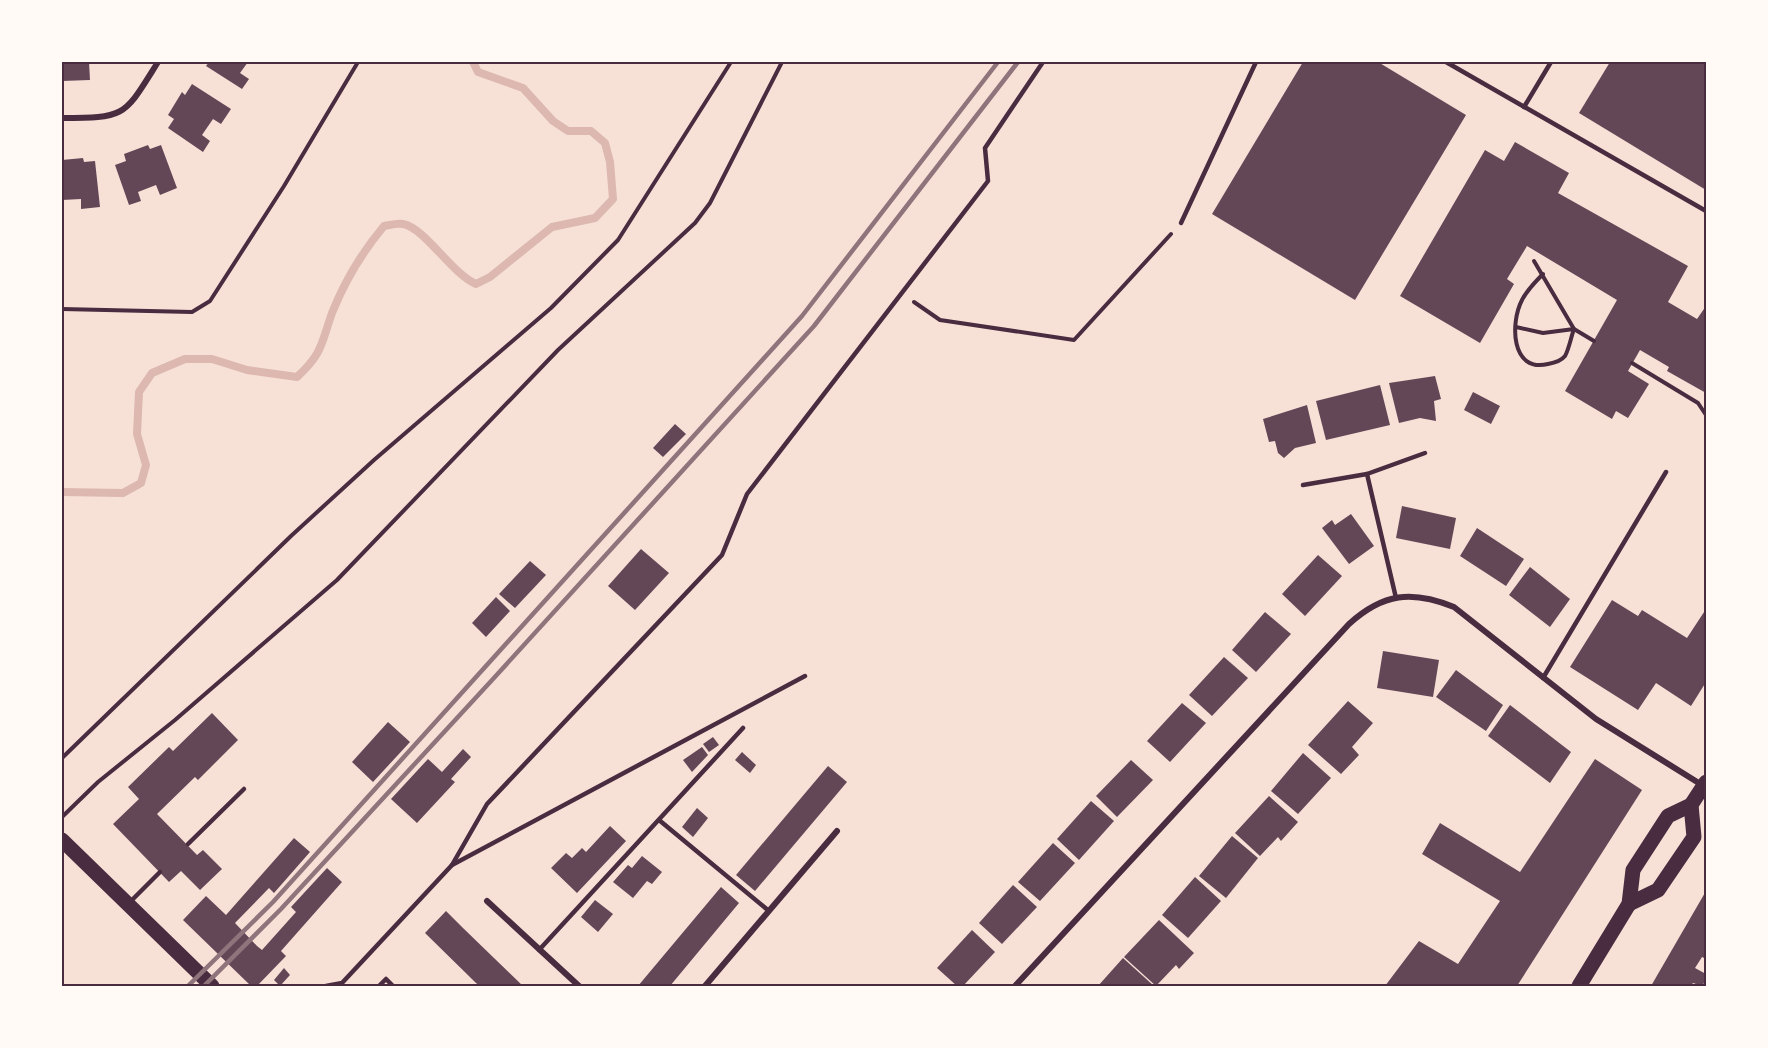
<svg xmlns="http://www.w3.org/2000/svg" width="1768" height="1048" font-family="'Asap Condensed',sans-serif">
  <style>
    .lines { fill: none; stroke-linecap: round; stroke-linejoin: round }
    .stream { stroke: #dcb8b0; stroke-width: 8 }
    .building { fill: #644757 }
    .path { stroke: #4a2c40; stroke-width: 4 }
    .service { stroke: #4a2c40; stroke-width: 4.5 }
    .minor { stroke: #4a2c40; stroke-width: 6 }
    .primary { stroke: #4a2c40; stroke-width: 15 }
    .rail { stroke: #8f747c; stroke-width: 4.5 }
    .neatline { fill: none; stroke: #4a2c40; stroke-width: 2 }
  </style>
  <rect width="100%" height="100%" fill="#f7e1d7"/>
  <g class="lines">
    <path class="stream" d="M62,492l61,1 18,-10 5,-18 -9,-31 2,-42 13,-19 33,-14h27l35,11 50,7c26,-24 24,-33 35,-64 12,-30 31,-62 52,-87 6,-1 13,-3 19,-2 22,4 48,49 73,60l14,-7 62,-50 43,-9 18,-19 -3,-37 -5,-19 -14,-12h-23l-15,-10 -30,-33 -45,-16 -5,-10"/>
  </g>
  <g class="building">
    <path d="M62,62h27l1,18 -28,1z"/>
    <path d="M209,62h39l-8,11 9,6 -7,10 -36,-23z"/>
    <path d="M1303,62h75l88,53 -111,185 -143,-86z"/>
    <path d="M1610,62h96v128l-127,-77z"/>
    <path d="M192,84l39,25 -10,15 -8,-5 -11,16 8,6 -7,11 -35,-24 6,-9 -6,-4 14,-23 3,3z"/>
    <path d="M1515,142l54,31 -11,20 130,73 -20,36 29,17 9,-13v87l-39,-22 2,-4 -29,-17 -12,21 21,13 -21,34 -12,-7 -4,8 -47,-28 52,-91 -90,-54 -20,33 7,5 -34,59 -80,-47 85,-146 19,11z"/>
    <path d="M148,145l2,4 11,-4 16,43 -17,7 -4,-10 -18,7 3,9 -12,4 -14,-40 11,-4 -2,-7z"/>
    <path d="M83,158l1,4 11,-1 5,46 -19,2v-10l-19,1v-40z"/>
    <path d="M1435,376l6,23 -7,2 2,20 -16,-3 -21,5 -10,-40z"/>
    <path d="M1380,385l10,40 -64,15 -10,-39z"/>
    <path d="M1473,392l27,14 -9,18 -27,-14z"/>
    <path d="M1307,405l9,38 -21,5 -11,10 -6,-5 -3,-12 -6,1 -6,-23z"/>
    <path d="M675,424l11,10 -23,23 -10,-9z"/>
    <path d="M1402,506l54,12 -6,31 -54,-11z"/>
    <path d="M1351,514l23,32 -25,18 -27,-36 10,-8 3,5z"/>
    <path d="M1477,528l47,31 -18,27 -46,-30z"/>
    <path d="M641,549l28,24 -34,37 -27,-24z"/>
    <path d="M1318,555l24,21 -37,40 -23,-22z"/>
    <path d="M530,561l16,14 -31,33 -16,-14z"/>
    <path d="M1530,567l40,32 -20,28 -41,-32z"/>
    <path d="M496,597l14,14 -24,26 -14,-14z"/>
    <path d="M1612,600l26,16 4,-6 45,28 19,-29v73l-15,24 -35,-23 -18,27 -68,-43z"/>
    <path d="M1265,612l26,22 -35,38 -24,-22z"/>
    <path d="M1383,651l56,9 -6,37 -56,-9z"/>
    <path d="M1224,657l24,21 -36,38 -23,-21z"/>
    <path d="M1456,670l47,35 -17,26 -50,-34z"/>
    <path d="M1348,701l25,22 -21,24 7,8 -18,19 -33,-29z"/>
    <path d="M1182,703l24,20 -36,39 -23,-21z"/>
    <path d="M1510,705l61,47 -21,31 -62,-47z"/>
    <path d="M212,713l26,27 -40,40 -3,-3 -38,37 40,41 6,-5 19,19 -22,21 -19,-19 -12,11 -56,-58 26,-25 -11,-12 41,-40 4,4z"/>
    <path d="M388,722l22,20 -37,40 -21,-20z"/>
    <path d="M713,737l6,8 -10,7 -6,-8z"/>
    <path d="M702,747l6,8 -16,17 -9,-12z"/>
    <path d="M463,749l8,8 -20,22 4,3 -38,41 -26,-24 37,-40 14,13z"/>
    <path d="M742,752l14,13 -6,8 -15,-13z"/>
    <path d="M1303,753l28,25 -33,36 -27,-23z"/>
    <path d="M1595,759l47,31 -125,196h-132l34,-45 39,23 42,-63 -78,-47 18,-31 80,49z"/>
    <path d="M1131,760l22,20 -36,37 -21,-21z"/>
    <path d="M828,766l19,16 -92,109 -19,-16z"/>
    <path d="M1269,796l29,26 -17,19 -3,-4 -18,19 -25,-23z"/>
    <path d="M1091,801l23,20 -35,39 -22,-21z"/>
    <path d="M697,808l11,10 -15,19 -11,-10z"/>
    <path d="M610,826l16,15 -49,52 -26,-25 15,-15 6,5 10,-10 4,4z"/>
    <path d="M1232,836l26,22 -32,40 -27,-22z"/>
    <path d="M294,838l16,14 -36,41 -5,-5 -34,35 22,23 5,4 34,-38 -5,-5 36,-39 15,14 -61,69 5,5 -29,30h-6l-68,-66 23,-24 20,19z"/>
    <path d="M1053,843l22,20 -35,38 -22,-19z"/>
    <path d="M642,856l20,16 -10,12 -5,-3 -14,17 -20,-16 15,-17 4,3z"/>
    <path d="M1195,877l26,24 -33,37 -26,-23z"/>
    <path d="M1013,885l24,22 -35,37 -23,-21z"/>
    <path d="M721,887l18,16 -15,18 -54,65h-32z"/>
    <path d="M1706,891v68l-4,-2 -7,11 11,6v6l-4,6 -9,-3 -2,3h-40z"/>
    <path d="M595,900l18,14 -15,18 -17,-15z"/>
    <path d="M446,911l17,17 60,58h-43l-4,-3 -51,-50z"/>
    <path d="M1159,920l35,33 -15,16 -3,-4 -20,21 -32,-29z"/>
    <path d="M972,930l23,22 -32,34h-6l-20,-18z"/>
    <path d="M1123,958l31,28h-56z"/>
    <path d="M284,968l6,7 -10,11 -6,-6z"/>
  </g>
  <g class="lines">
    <g class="path">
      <path d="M1534,261l40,68 20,12"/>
      <path d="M914,302l26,18 134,20 97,-106"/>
      <path d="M62,309l130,3 18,-11 74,-115 74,-124"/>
      <path d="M1516,327l27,6 31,-4c-3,8 -5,20 -9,27 -4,5 -11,7 -17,8 -37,9 -38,-41 -26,-64 5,-10 13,-18 21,-26"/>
      <path d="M1632,363l66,40 8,12"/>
      <path d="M62,758l229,-222 83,-76 177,-152 67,-68 113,-178"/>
      <path d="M62,817l36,-35 77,-62 162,-140 221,-230 137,-127 15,-20 72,-141"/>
    </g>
    <g class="service">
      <path d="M1446,62l260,149"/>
      <path d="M1524,107l27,-45"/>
      <path d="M1181,223l75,-161"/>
      <path d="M1367,474l29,124"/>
      <path d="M1303,485l64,-11 58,-21"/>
      <path d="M1543,678l123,-206"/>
      <path d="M659,820l110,91"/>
      <path d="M188,844l56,-55"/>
      <path d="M452,865l353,-189"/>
      <path d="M130,902l30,-30"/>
      <path d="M539,950l204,-222"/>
      <path d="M326,986l16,-3 110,-118 35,-61 235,-249 25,-61 241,-313 -3,-33 58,-86"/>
      <path d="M379,986l7,-7 7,7"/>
    </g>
    <g class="minor">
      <path d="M62,118c65,0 62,-2 96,-56"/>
      <path d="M487,901l92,85"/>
      <path d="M705,986l132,-155"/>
      <path d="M1015,986l334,-362c34,-31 63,-34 105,-17l142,112 106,66"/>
    </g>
    <g class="primary">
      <path d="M62,840l150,146"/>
      <path d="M1629,904l29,-14 36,-53 -3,-32"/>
      <path d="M1579,986l50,-82 4,-34 35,-54 23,-11 15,-23"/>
    </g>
    <g class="rail">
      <path d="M188,986l85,-84 529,-586 196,-254"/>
      <path d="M204,986l77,-77 212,-230 321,-353 204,-264"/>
    </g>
  </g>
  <rect width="1768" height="1048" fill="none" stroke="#fffaf5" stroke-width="126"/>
  <rect x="63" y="63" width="1642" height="922" class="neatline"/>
</svg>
